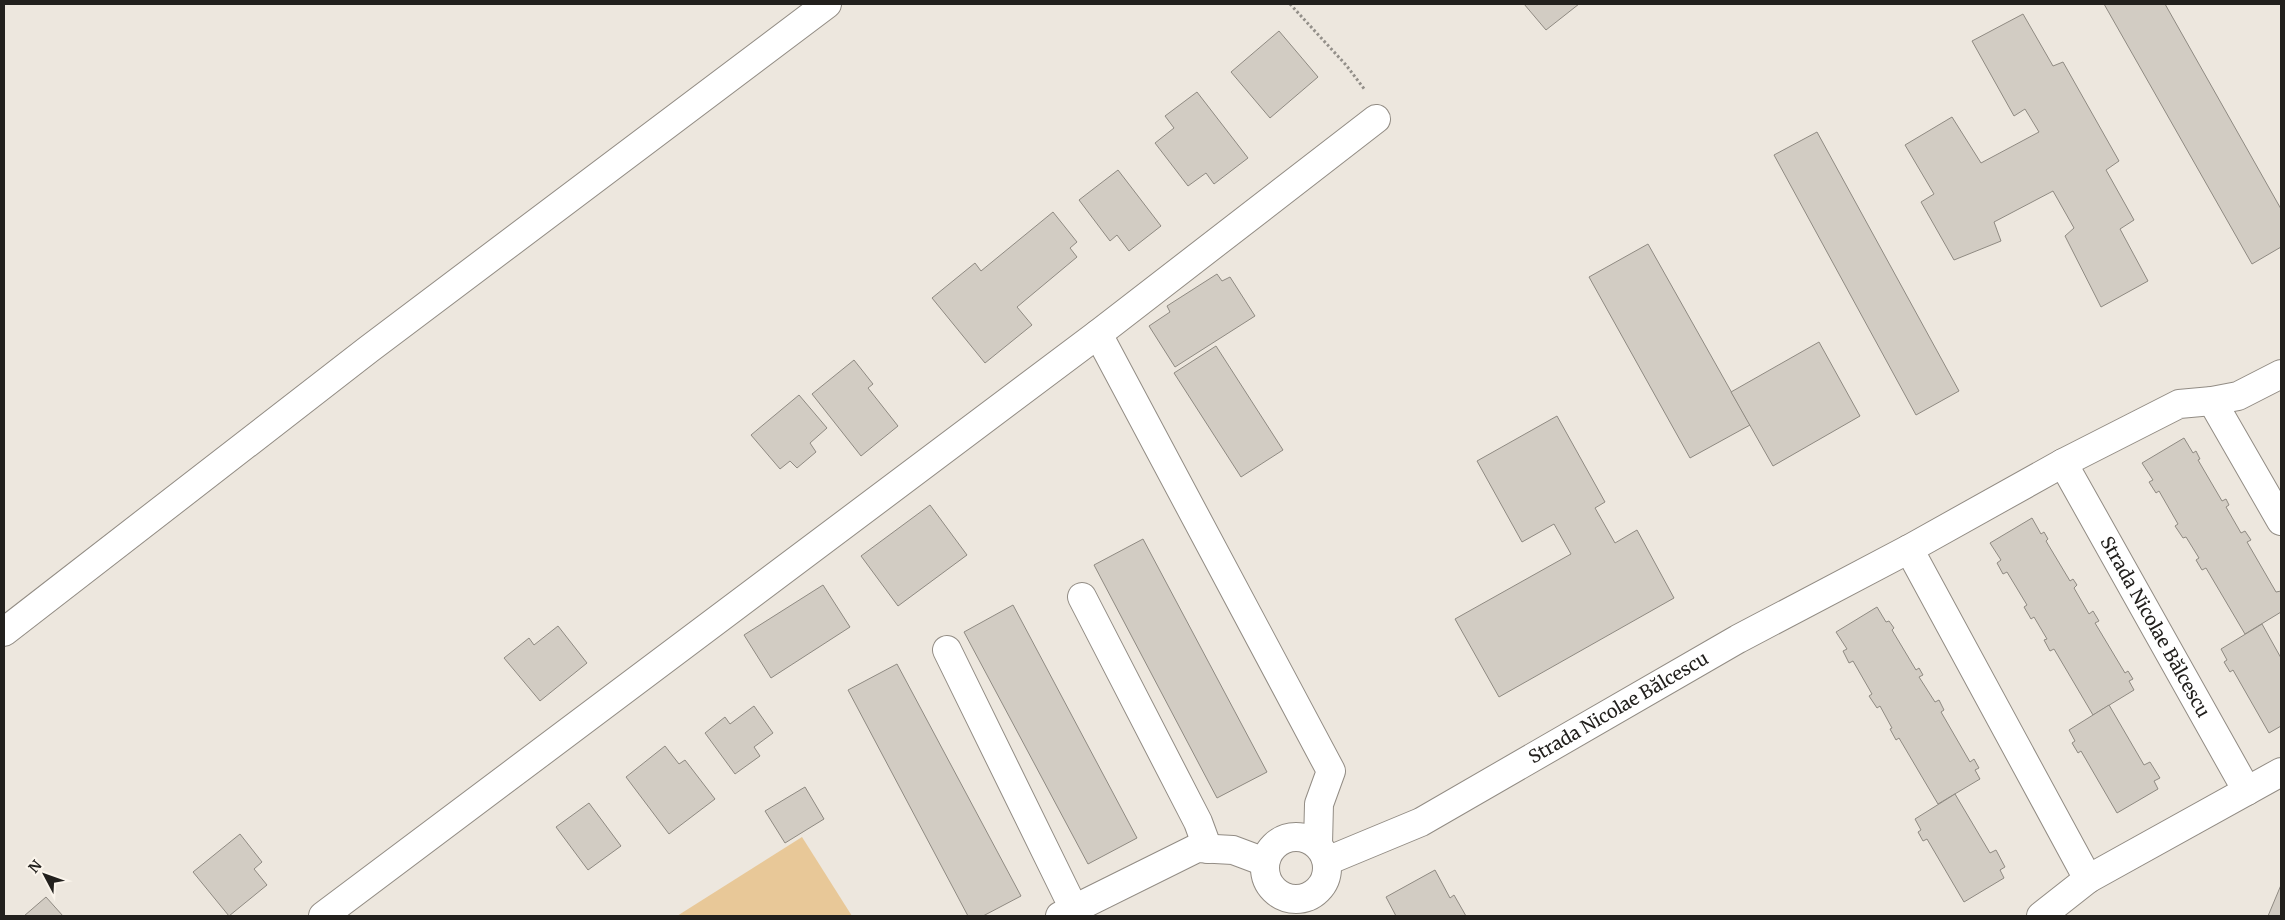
<svg xmlns="http://www.w3.org/2000/svg" width="2285" height="920" font-family="Merriweather,serif">
  <style>
    .green { fill: #e8c898 }
    .building { fill: #d2ccc3; stroke: #8f8a82 }
    .lines { fill: none; stroke-linecap: round; stroke-linejoin: round }
    .street-casing { stroke: #928c84; stroke-width: 30 }
    .path { stroke: #938f89; stroke-width: 3; stroke-dasharray: 2.5 2.5; stroke-linecap: butt }
    .street { stroke: #fff; stroke-width: 28 }
    .labels { text-anchor: middle; stroke-width: 4; stroke-linejoin: round; paint-order: stroke }
    .street-label { font-size: 18px; fill: #22201d; stroke: #faf4eb }
  </style>
  <rect width="100%" height="100%" fill="#ede7de"/>
  <path class="green" d="M802,837l50,79h-175z"/>
  <g class="building">
    <path d="M1524,4h55l-33,26z"/>
    <path d="M2104,4h61l116,205v38l-29,17z"/>
    <path d="M2023,14l30,52 10,-4 56,99 -13,9 28,50 -14,9 28,52 -47,26 -36,-71 9,-8 -21,-37 -59,31 7,19 -47,19 -33,-58 13,-8 -29,-49 47,-28 29,46 58,-31 -14,-23 -11,7 -42,-75z"/>
    <path d="M1279,31l39,46 -48,41 -39,-46z"/>
    <path d="M1197,92l51,66 -34,26 -8,-11 -18,13 -33,-43 19,-15 -9,-12z"/>
    <path d="M1817,132l142,259 -43,24 -142,-260z"/>
    <path d="M1118,170l43,56 -32,25 -12,-16 -7,6 -31,-41z"/>
    <path d="M1053,212l24,30 -7,6 7,9 -60,50 15,18 -47,38 -53,-65 43,-35 6,8z"/>
    <path d="M1648,244l102,181 -60,33 -101,-181z"/>
    <path d="M1217,274l5,7 8,-4 25,39 -80,51 -26,-41 21,-14 -3,-6z"/>
    <path d="M1819,342l41,74 -87,50 -42,-74z"/>
    <path d="M1216,346l67,104 -42,27 -67,-104z"/>
    <path d="M854,360l19,24 -5,4 30,38 -37,30 -49,-62z"/>
    <path d="M799,395l28,33 -17,15 6,9 -19,16 -7,-7 -10,8 -29,-34z"/>
    <path d="M1557,416l48,86 -10,6 20,35 22,-13 37,68 -175,99 -44,-78 116,-65 -17,-30 -32,18 -45,-81z"/>
    <path d="M2184,438l9,15 3,-2 4,8 -2,1 24,41 4,-2 3,6 -3,2 15,26 4,-2 6,9 -4,2 29,50 5,-1v21l-36,22 -39,-66 -4,2 -6,-10 3,-2 -13,-21 -3,1 -8,-12 3,-2 -19,-33 -3,2 -7,-11 4,-2 -11,-17z"/>
    <path d="M930,505l37,50 -69,51 -37,-50z"/>
    <path d="M2032,518l9,16 3,-2 4,7 -2,2 24,40 3,-2 4,6 -3,3 15,26 4,-3 6,10 -4,2 30,50 3,-2 5,8 -4,2 5,9 -41,25 -39,-66 -4,2 -6,-11 3,-1 -13,-22 -3,2 -7,-12 3,-2 -20,-33 -4,2 -6,-11 4,-3 -11,-17z"/>
    <path d="M1143,539l124,233 -50,26 -123,-233z"/>
    <path d="M823,585l27,42 -79,51 -27,-43z"/>
    <path d="M1013,605l124,233 -49,26 -124,-232z"/>
    <path d="M1877,607l9,15 3,-1 5,7 -2,2 24,40 3,-2 4,7 -4,2 16,25 4,-2 5,10 -3,2 29,50 4,-3 5,9 -4,2 5,9 -42,25 -39,-66 -3,2 -6,-11 2,-1 -12,-22 -3,2 -8,-12 3,-2 -19,-33 -4,2 -6,-12 4,-2 -11,-17z"/>
    <path d="M2262,624l19,34v68l-12,7 -36,-63 -3,2 -6,-10 3,-2 -6,-11z"/>
    <path d="M558,626l29,37 -47,38 -36,-43 25,-20 5,7z"/>
    <path d="M897,664l124,232 -38,20h-15l-120,-226z"/>
    <path d="M2109,705l35,60 6,-3 10,16 -6,3 4,8 -41,24 -36,-62 -3,2 -6,-10 3,-2 -6,-11z"/>
    <path d="M754,706l19,27 -19,14 6,9 -25,18 -30,-41 20,-16 5,7z"/>
    <path d="M665,746l14,18 6,-4 30,39 -46,35 -43,-57z"/>
    <path d="M805,787l19,32 -39,24 -20,-32z"/>
    <path d="M1955,794l35,59 6,-3 9,17 -5,3 4,8 -40,24 -37,-63 -4,2 -5,-9 3,-2 -6,-11z"/>
    <path d="M589,803l32,43 -33,24 -32,-43z"/>
    <path d="M240,834l22,28 -8,7 13,16 -38,31 -36,-44z"/>
    <path d="M1435,870l15,28 4,-3 12,21h-70l-10,-19z"/>
    <path d="M2281,885v31h-13z"/>
    <path d="M46,897l17,19h-39z"/>
  </g>
  <g class="lines">
    <g class="street-casing">
      <g id="street">
        <path d="M1098,334l233,437 -12,33 -1,40"/>
        <path d="M2212,401l69,120"/>
        <path id="s1" d="M2063,463l184,328"/>
        <path d="M1909,549l179,330"/>
        <path d="M1082,597l116,225 10,27"/>
        <path d="M4,632l365,-283 458,-345"/>
        <path d="M947,650l127,259"/>
        <circle cx="1296" cy="868" r="31"/>
        <path id="s2" d="M1327,861l94,-39 317,-183 171,-90 154,-86 116,-59 33,-3 26,-5 43,-22"/>
        <path d="M323,916l775,-582 278,-215"/>
        <path d="M1060,916l137,-68 36,2 32,12"/>
        <path d="M2041,916l47,-37 193,-107"/>
      </g>
    </g>
    <path class="path" d="M1290,4l56,61 19,25"/>
    <use href="#street" class="street"/>
  </g>
  <g class="labels">
    <g class="street-label">
      <text dy="6" stroke="none"><textPath href="#s1" startOffset="188">Strada Nicolae Bălcescu</textPath></text>
      <text dy="6" stroke="none"><textPath href="#s2" startOffset="330">Strada Nicolae Bălcescu</textPath></text>
    </g>
  </g>
  <rect width="2285" height="920" fill="none" stroke="#22201d" stroke-width="10"/>
  <g transform="translate(45 875) rotate(311)" stroke="#faf4eb" stroke-width="4" paint-order="stroke">
  <path d="M0-4L9 19L0 12L-9 19Z" fill="#22201d"/>
  <text y="-8" font-size="14" font-weight="bold" text-anchor="middle" fill="#22201d">N</text>
  </g>
</svg>
